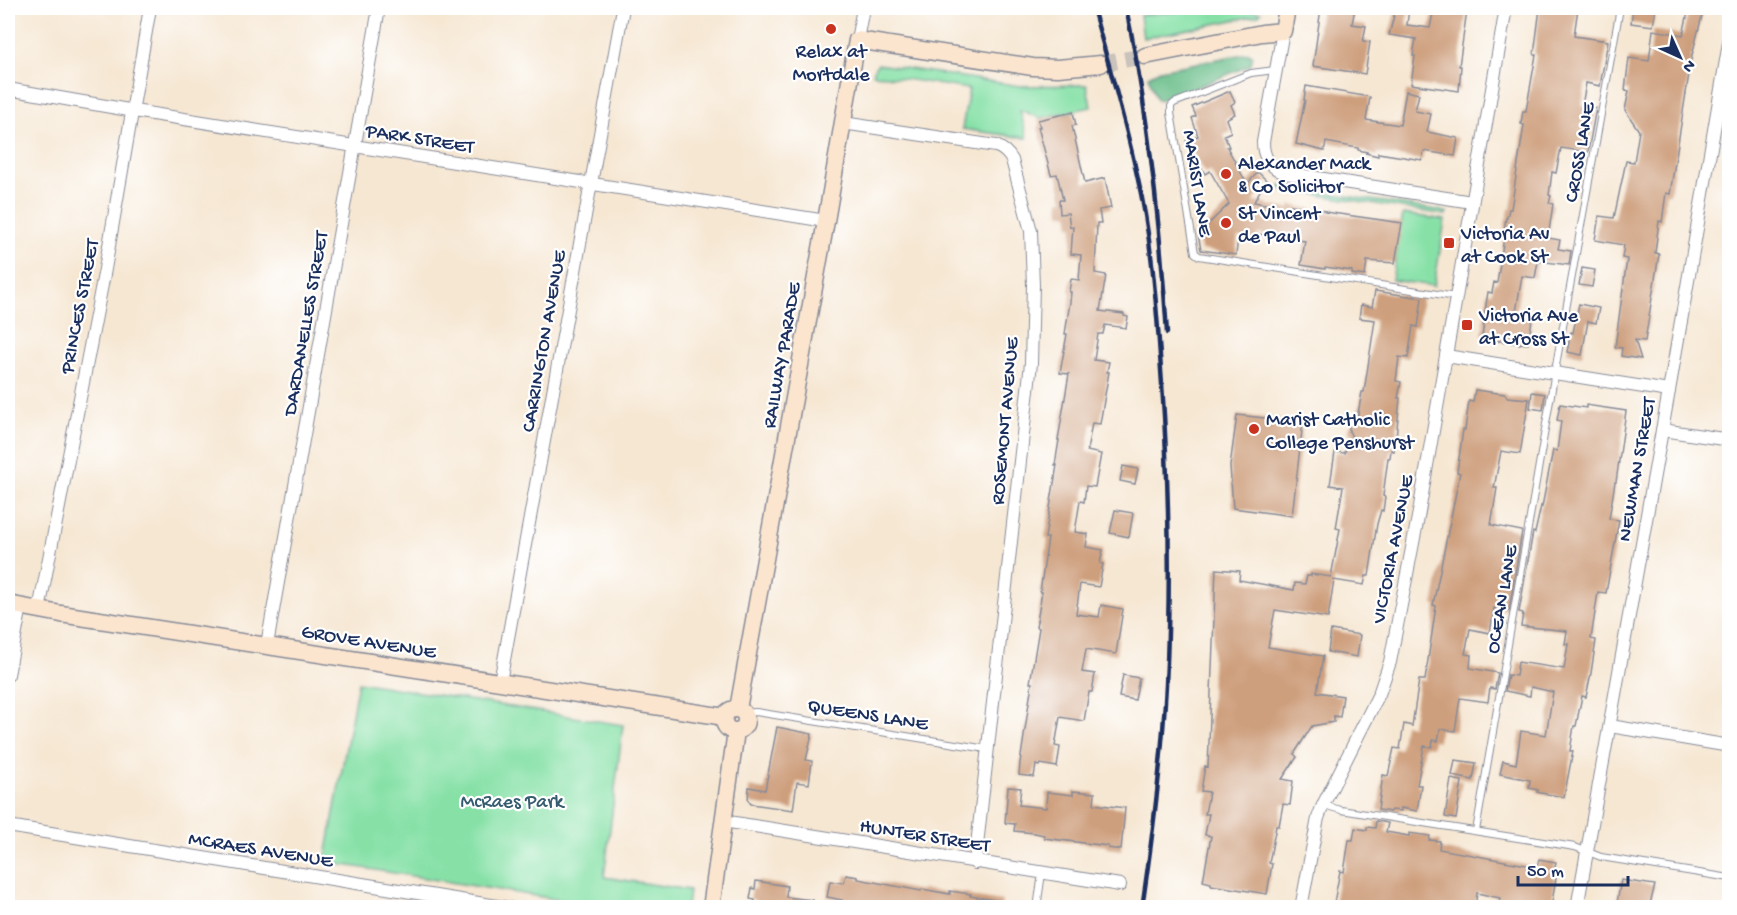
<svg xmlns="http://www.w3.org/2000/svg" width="1737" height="915" font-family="'Gochi Hand',sans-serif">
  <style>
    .green { fill: #87e1a7; stroke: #518882; stroke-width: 1.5 }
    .forest { fill: #6dbf8c; stroke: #447775; stroke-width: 1.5 }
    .building { fill: #ce9f7d }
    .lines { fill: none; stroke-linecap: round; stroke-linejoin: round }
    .secondary-tunnel { stroke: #cac2bc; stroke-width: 16; stroke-dasharray: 16 8; stroke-linecap: butt }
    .lane-casing { stroke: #888b98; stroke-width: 8 }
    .street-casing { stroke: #888b98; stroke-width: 14 }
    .secondary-casing { stroke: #888b98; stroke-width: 19 }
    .lane { stroke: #fff; stroke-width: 6 }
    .street { stroke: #fff; stroke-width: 12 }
    .secondary { stroke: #fbe5cf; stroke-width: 16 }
    .rail { stroke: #1b2f5e; stroke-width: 4.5 }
    .poi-dot { fill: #c8321e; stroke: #fff; stroke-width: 2 }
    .labels { text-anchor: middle; stroke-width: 4.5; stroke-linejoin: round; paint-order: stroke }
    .poi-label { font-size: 20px; fill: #1b2f5e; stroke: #fff; text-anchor: start }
    .street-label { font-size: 20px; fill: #1b2f5e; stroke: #fff }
    .park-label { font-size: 20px; fill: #365c70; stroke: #fff }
  </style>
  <rect width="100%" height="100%" fill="#fff"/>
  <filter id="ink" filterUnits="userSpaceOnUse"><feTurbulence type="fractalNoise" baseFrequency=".0167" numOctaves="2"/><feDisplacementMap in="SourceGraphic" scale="12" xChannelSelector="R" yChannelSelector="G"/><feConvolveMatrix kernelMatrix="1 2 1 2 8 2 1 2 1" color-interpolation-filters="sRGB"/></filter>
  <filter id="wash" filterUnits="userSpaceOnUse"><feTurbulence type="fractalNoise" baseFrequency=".008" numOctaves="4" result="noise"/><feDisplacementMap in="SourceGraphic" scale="24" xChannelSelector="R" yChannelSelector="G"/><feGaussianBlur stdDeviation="1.35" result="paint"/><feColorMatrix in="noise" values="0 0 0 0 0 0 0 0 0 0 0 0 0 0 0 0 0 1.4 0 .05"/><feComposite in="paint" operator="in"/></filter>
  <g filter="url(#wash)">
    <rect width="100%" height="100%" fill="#f6e7d3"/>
    <g class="green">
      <path d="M1177,8h48l36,4 -2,3 -116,23 -3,-23 36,-3z"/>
      <path d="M878,64l142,22 67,-1 4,22 -51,11 -20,-8 7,28 -65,-9 7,-40 -96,-15 2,-7z"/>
      <path d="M1281,186l162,25 2,2 2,-1 -1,3 -166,-26z"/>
      <path d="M1403,214l42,6 -11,66 -42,-6z"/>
      <path d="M358,682l265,43 -19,152 85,13 -2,17h-83l-279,-45z"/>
    </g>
    <path class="forest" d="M1249,53l3,3 -1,9 -78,32 -16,3 -9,-24 12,-6z"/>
    <g id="blocks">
      <g class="building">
        <path d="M1321,8h34l-3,16 14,2 -3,15 7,1 -5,32 -52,-8z"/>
        <path d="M1396,8h13l-2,17 23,3 4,-20h16l17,2 -8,56h2l-2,25 -48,-7 4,-28h-2l3,-17 -27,-4z"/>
        <path d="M1540,8h38l-4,28 34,5 -8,45 -14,-3 -4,23 14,2 -8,44 -27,-4 -5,25 -4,-1 -3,23 2,1 -2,7 4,1 -5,34 12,2 -2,9 13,2 -2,14 -31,-4 -3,17 -13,-2 -6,36 17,2 -5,30 -8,-1v1l-27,-4v-2l-11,-2 2,-12h-1l5,-32 4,1 2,-11 3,1 8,-52h-1l2,-13h1l2,-9h2l13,-84 -3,-1 2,-13h3l10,-56h-2z"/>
        <path d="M1633,8h23l-3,18 -22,-3z"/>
        <path d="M1689,8h15l-12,47 -22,139 -4,-1 -4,29 -3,-1 -4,32 4,1 -14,87 -10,-1 6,19 -20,-3 1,-8 -7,-1 12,-88 -5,-1 2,-13 -29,-5 4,-24 15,2 12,-57 8,1 5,-31 -14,-21 4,-19 -4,-1 4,-32 20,3 4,-31 30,5z"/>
        <path d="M1306,86l64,11 -4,23 34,5 6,-34 13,3 -4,17 16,3 -4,18 31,6 -3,18 -31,-5 -2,9 -44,-7v3l-12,-3 1,-1 -9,-2v-2l-32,-6 -2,9 -28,-7 9,-44h-1z"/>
        <path d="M1230,91l5,11 -4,3 4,9 -9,5 5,13 -7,3 5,12h-2l20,37 11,-12 9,9 -5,6 -8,15 36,7v-4l36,6 -1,1 77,11 -7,40 -28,-2 -2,15 -13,-2v-3l-27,-4v2l-24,-4 4,-24 -47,-7 -3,9 -17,-6 -2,18 -35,-5 -3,-16 31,-30 -19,-33 -5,3 -19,-33 12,-5 -6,-18 4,-2 -4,-9z"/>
        <path d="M1073,112l3,13 -4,1 13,57 20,-5 6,30 -12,2 2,13h-4l-2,50 11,2 -6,36 24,3v2l4,1 -2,11 -21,-3 -2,9h-5l-4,26 15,2 -2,10h2l-9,52 -8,-1 -5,28 14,3 -6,33 -9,-1 -2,16 -4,-1 -5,31 13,2 -2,13 17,3 -3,13 3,1 -4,23 -19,-3 -4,30 23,3 2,-12 22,4 -7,45 -30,-5 -4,23 13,2 -3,18h-3l-5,29 -24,-4 -5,29 5,1 -3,20 -16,-3 -1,2 -4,-1 -2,12 -15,-2 1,-12 12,-80h-2l9,-55 -3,-1 6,-35h-2l8,-54h-3l12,-73h-2l4,-25h-1l11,-66 -9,-1 7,-39h-2l5,-32 1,-10h-2l2,-13 8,1 2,-25 -10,-1 2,-28 -3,1 -2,-14 -8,1 -1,-14h4l-6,-26 -6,1 -13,-48h2l-2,-7z"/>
        <path d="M1582,268l13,2 -3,17 -13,-2z"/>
        <path d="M1375,291l47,7 -4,29 -5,-1 -5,32 -9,-1 -3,24 5,1 -3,16h2l-4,40 -2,13 -3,-1 -1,8h-2l-5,38 2,1 -2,14 -2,-1 -4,14 -8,52h-3l-2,9 -30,-5 -6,38 -53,-8 -7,37 55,9 -6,36 26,4 -3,21 -6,-1v6l-22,4 -18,28 3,3 -15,22 11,2 -3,24 -7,-1 -4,22h-3l-7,37 3,1 -5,30 -56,-9v-2l-8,-2 8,-45 -6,-1 4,-21h-4l4,-22 -8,-1 4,-25 3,1 8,-198 24,2 -1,9 55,10 1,-7 10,1 2,-8h4v-2l20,3 9,-48 -4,-1 7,-41 -13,-2 5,-33 10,1 2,-11 5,-5 -3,-6v-5l8,-7 5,-27h2l11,-72 -16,-2 2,-13 11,2z"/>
        <path d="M1579,304l20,4 -3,15 -8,-2 -6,34 -15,-3 4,-20 2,1z"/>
        <path d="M1475,390l30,4 2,3 22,2 -9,55 -19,-3 -7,37h3l-6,37 31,6 -13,79 -15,-2 -4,25 -20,-4 -5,25 6,1 -1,13 28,5 -3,16 -5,-1 -2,14 -28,-4 -5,33 -15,-2 -2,12 -5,-1 -1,7 -8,-1 -7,39h4l-4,26 -16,-3v3l-10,-1 -1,2 -12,-2 5,-35 5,1 6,-28 6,1 4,-25 8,2 7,-46h6l11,-74 -3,-1 27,-132 -3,-1 6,-42h2l4,-29 4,1z"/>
        <path d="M1532,392l13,2 -2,16 -13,-2z"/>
        <path d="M1560,404l26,4v-3l40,6 -10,71h-1l-6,37 10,1 -13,73 -8,-1 -7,47 5,1 -5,33 -5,24 -4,-1 -6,30h-2l-4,25h3l-9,46 -23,-4 -4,-1 1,-2 -9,-2 1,-8 -30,-6 3,-13 13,3 5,-33 25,4 7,-43 -22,-5 -1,9 -25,-5 3,-16 8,1 2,-14 46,7 4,-25h-3l2,-13 -46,-5 2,-13 -4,-1 14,-80 2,1 6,-27 1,1 11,-57 4,1 4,-30 -4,-1z"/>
        <path d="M1237,415l66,7 -11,94 -59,-8 -3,-42z"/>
        <path d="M1123,466l15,3 -3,15 -15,-3z"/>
        <path d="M1115,510l18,3 -4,24 -19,-4z"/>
        <path d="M1331,630l29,5 -3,22 -29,-5z"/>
        <path d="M1123,675l16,3 -4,22 -16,-3z"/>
        <path d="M777,727l35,7 -6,26 6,1 -3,23 -12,-2 -4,28 -42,-6 -3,-4 1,-13 16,3z"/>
        <path d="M1455,760l21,3 -3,17 -21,-4z"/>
        <path d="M1451,779l11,2 -6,38 -11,-2z"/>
        <path d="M1008,787l13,1 -2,17 27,3 1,-16 26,3v-4l22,2 -1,11 31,4 -4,42 -13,-2v-2l-64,-8v-3l-9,-2 -21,-2 1,-7 -10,-1z"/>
        <path d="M1376,821l12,2 -2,9 23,4v-3l21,3 -1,4 11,1 -1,8 98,18 2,-8 17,3 -3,15 3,1 -5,30h-53l2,-10 -23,-5 -2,15h-142l7,-37 4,1 5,-32h4l2,-12 12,2v-3l8,1z"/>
        <path d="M846,875l12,2v2l63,12 1,-2 28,5v-3l21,3 -1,2 32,5 -1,7h-161l2,-8 -15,-3 3,-16 14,2z"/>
        <path d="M1621,880l34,5 -6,23h-33z"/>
        <path d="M756,881l31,5 -1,11 27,3 -1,8h-58l1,-8 -5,-1 2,-11 3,1z"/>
      </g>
    </g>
  </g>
  <g filter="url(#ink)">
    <use href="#blocks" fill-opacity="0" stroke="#888b98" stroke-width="1.5"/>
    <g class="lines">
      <path class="secondary-tunnel" d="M1101,64l44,-8"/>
      <g class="lane-casing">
        <g id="lane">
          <path d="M1275,70l-24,3 -77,30 -3,3v7l24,140 4,3 257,41"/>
          <path d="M744,713l12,-1 231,37"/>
          <path d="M1323,805l18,5 234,37 26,10 129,21"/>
          <path d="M1476,831l82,-477 62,-346"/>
          <path d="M1037,908l5,-35"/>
        </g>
      </g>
      <g class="street-casing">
        <g id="street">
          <path d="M1283,31l-20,111c0,16 7,25 22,31l187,29"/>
          <path d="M857,40l6,-32"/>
          <path d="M8,89l132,23 686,109"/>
          <path d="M843,123l153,23c8,3 12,7 16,14l19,71 2,54 -2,78 -56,500"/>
          <path d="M1446,356l223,35"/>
          <path d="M1662,430l68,10"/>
          <path d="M39,610l66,-341 45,-261"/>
          <path d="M267,645l112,-637"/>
          <path d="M8,675l13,-69"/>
          <path d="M500,682l123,-674"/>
          <path d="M1610,726l120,20"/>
          <path d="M723,821l397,64"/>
          <path d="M8,826l501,82"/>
          <path d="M1301,908l17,-90 5,-13 56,-111 11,-32 29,-150 87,-504"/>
          <path d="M1577,908l92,-517 61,-354"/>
        </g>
      </g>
      <g class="secondary-casing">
        <g id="secondary">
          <path d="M1145,56l117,-23 21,-2 4,-23"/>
          <path d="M8,604l53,10 664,103"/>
          <path d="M738,709l88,-488 31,-181 176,27 25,1 43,-4"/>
          <circle cx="735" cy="720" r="11"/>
          <path d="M711,908l25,-177"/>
        </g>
      </g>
      <use href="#lane" class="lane"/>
      <use href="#street" class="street"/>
      <use href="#secondary" class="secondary"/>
      <g class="rail">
        <path d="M1093,8c15,55 32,111 44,167 16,68 20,139 25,209 7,100 9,201 4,301 -4,75 -13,149 -24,223"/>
        <path d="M1126,8c23,106 34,216 41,325"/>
      </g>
    </g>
  </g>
  <g class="poi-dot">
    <circle cx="831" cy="29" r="6"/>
    <circle cx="1226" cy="174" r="6"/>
    <circle cx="1226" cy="223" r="6"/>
    <rect x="1443" y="237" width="12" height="12" rx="3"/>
    <rect x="1461" y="319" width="12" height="12" rx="3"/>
    <circle cx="1254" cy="429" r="6"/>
  </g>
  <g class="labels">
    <g class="poi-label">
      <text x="831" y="57" text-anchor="middle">Relax at<tspan x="831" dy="23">Mortdale</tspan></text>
      <text x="1238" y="169">Alexander Mack<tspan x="1238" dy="23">&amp; Co Solicitor</tspan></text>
      <text x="1238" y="219">St Vincent<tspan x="1238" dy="23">de Paul</tspan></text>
      <text x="1461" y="239">Victoria Av<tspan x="1461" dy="23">at Cook St</tspan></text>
      <text x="1479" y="321">Victoria Ave<tspan x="1479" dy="23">at Cross St</tspan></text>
      <text x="1266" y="425">Marist Catholic<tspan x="1266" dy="23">College Penshurst</tspan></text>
    </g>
    <g class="street-label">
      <text transform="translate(420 137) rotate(9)" y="7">PARK STREET</text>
      <text transform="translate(1578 152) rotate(-80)" y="7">CROSS LANE</text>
      <text transform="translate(1199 183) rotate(81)" y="7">MARIST LANE</text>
      <text transform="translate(78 306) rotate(-79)" y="7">PRINCES STREET</text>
      <text transform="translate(304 323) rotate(-80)" y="7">DARDANELLES STREET</text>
      <text transform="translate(542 341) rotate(-80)" y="7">CARRINGTON AVENUE</text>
      <text transform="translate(780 355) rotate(-80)" y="7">RAILWAY PARADE</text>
      <text transform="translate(1003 421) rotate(-85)" y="7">ROSEMONT AVENUE</text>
      <text transform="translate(1635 469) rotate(-80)" y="7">NEWMAN STREET</text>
      <text transform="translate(1391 549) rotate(-79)" y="7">VICTORIA AVENUE</text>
      <text transform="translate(1500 599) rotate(-80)" y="7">OCEAN LANE</text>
      <text transform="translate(369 640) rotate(9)" y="7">GROVE AVENUE</text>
      <text transform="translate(868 713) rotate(9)" y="7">QUEENS LANE</text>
      <text transform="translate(925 834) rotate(9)" y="7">HUNTER STREET</text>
      <text transform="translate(261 848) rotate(9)" y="7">MCRAES AVENUE</text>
    </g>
    <g class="park-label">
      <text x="512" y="807">McRaes Park</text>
    </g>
  </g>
  <rect width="1737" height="915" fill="none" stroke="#fff" stroke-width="30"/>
  <g transform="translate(1680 57) rotate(135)" stroke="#ffffff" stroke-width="4.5" paint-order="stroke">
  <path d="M0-4.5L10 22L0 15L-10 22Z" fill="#1b2f5e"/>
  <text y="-9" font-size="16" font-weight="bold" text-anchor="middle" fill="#1b2f5e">N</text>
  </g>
  <path d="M1518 876v9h110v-9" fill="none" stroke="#1b2f5e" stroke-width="3"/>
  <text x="1527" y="876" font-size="18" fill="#1b2f5e" stroke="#ffffff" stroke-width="4.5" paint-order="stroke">50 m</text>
</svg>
